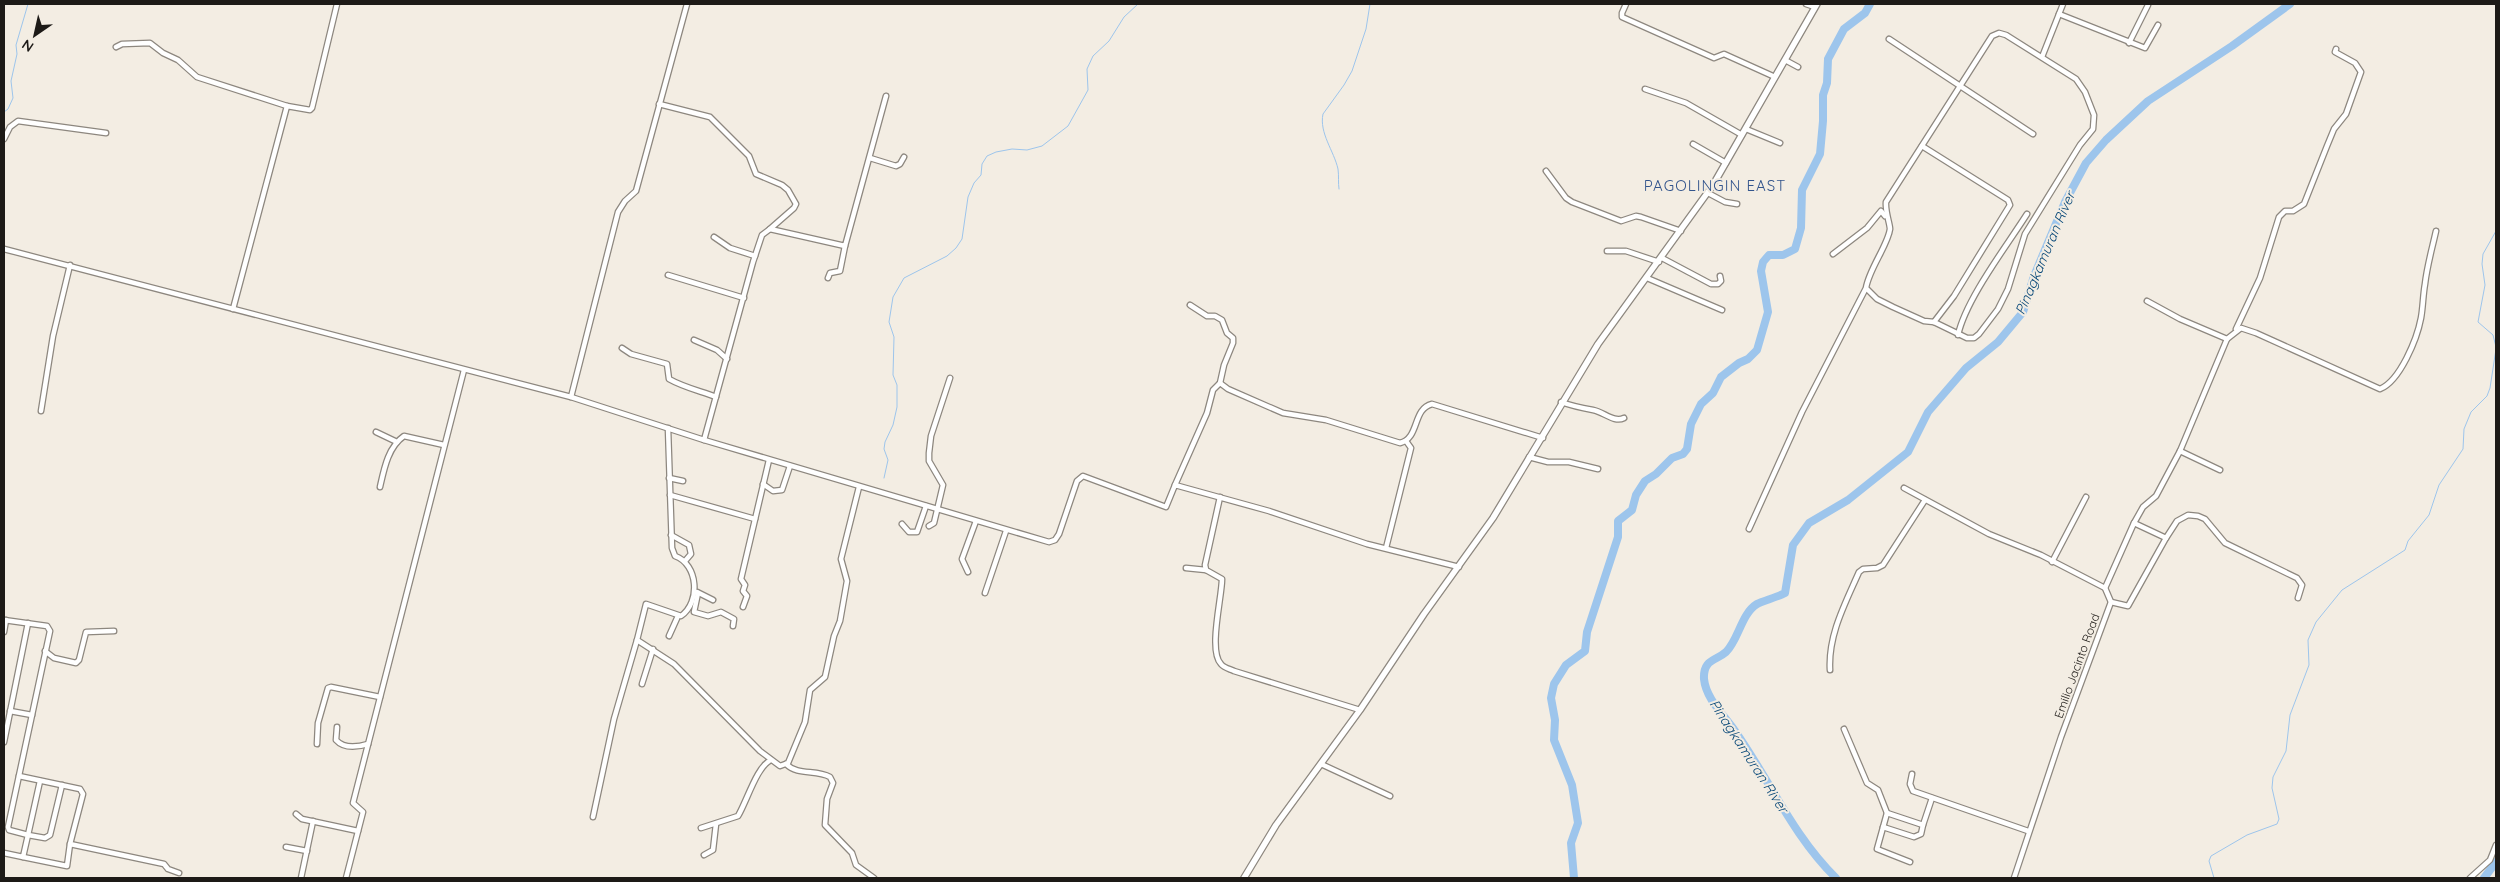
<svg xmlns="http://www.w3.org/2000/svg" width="2500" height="882" font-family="Quicksand,sans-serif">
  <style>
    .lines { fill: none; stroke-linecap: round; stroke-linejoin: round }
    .stream { stroke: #9dc5ec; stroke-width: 1 }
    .river { stroke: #9dc5ec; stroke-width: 8 }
    .street-casing { stroke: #8d877f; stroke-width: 7 }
    .secondary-casing { stroke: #8d877f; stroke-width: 8 }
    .street { stroke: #fff; stroke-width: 4.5 }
    .secondary { stroke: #fff; stroke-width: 5.5 }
    .labels { text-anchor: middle; stroke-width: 4; stroke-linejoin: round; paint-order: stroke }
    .street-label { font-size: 12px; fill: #1d1a17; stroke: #f3ede3 }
    .water-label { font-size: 14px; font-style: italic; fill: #084878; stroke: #f3ede3 }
    .quarter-label { font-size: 15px; letter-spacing: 1px; fill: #32548c; stroke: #f3ede3 }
  </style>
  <rect width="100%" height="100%" fill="#f3ede3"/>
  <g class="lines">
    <g class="stream">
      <path d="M4,112l4,-3 5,-11 -2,-17 6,-27 -1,-9 12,-41"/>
      <path d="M1339,189c-1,-6 0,-13 -1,-20 -4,-18 -19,-36 -15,-55l21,-29 8,-14 14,-42 4,-25"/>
      <path d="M2496,231l-13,23 -1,10 3,21 -7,37 15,13 3,12"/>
      <path d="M884,478l4,-18 -4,-11 1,-7 8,-17 4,-18v-22l-4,-10 1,-38 -5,-15 4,-25 11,-19 43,-22 9,-8 6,-9 6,-42 6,-14 7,-8 1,-11 5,-8 9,-4 16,-3 15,1 15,-4 26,-20 20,-36 -1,-21 6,-13 16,-15 15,-24 14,-13"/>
      <path d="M2214,878l-5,-17 2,-5 36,-21 30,-11 2,-5 -7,-31 1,-11 13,-26 4,-36 19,-50 -1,-25 8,-18 26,-32 63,-40 3,-9 21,-26 10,-30 24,-36 1,-20 7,-17 16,-16 3,-8 6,-39"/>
    </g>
    <g class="river">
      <path d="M1574,878l-3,-35 7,-20 -6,-38 -18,-45 1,-20 -4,-22 3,-14 12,-19 19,-14 2,-19 31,-95v-16l14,-11 4,-15 9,-14 11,-7 16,-16 11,-4 4,-5 4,-25 10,-20 12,-11 8,-16 18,-14 9,-4 9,-9 11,-38 -7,-41 2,-9 6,-7h14l12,-6 6,-21 1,-38 18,-36 3,-33v-26l4,-12 1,-24 16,-30 21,-16 5,-9"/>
      <path d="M1836,878c-43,-42 -67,-99 -101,-147 -11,-16 -29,-32 -31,-52 -1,-20 12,-18 22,-27 13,-13 15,-38 31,-48 5,-3 21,-7 28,-11l8,-48 16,-22 39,-23 60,-48 20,-40 38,-44 32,-26 25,-30 11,-36 31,-74 21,-39 20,-23 42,-39 84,-55 58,-42"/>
      <path d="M2484,878l12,-16"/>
    </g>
    <g class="street-casing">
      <g id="street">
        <path d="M1626,4l-4,9v4l92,41 10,-4 51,23"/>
        <path d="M1806,4l9,3"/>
        <path d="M2059,14l86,34 13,-23"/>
        <path d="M1889,39l144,95"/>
        <path d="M2129,43l19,-38"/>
        <path d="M116,47l6,-3 28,-1 13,10 15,7 19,17 90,29"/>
        <path d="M2042,57l21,-53"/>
        <path d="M1785,60l13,7"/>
        <path d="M1645,89l41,14 56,32"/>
        <path d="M659,104l51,13 39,39 7,18 26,11 6,5 8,14 -2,4 -24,21"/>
        <path d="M1746,129l34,14"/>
        <path d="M4,139l6,-12 8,-6 88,12"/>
        <path d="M1693,144l33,19"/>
        <path d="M1922,146l86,54 2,5 -56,91 -20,26"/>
        <path d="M870,158l26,8 4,-2 4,-7"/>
        <path d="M1546,171l20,27 6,4 49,19 15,-5 5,1 40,14"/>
        <path d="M1708,193l17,9 12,2"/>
        <path d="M714,237l16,11 25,8"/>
        <path d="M4,249l567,148 133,43 49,-178 9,-27 8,-6 75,17 41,-150"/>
        <path d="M1607,251h19l33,11"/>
        <path d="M1833,254l34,-26 14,-17 4,5"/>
        <path d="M1662,258l49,26h7l3,-3 -1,-5"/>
        <path d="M668,275l76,23"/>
        <path d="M828,278l2,-5 10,-2 5,-25"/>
        <path d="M1647,278l75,32"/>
        <path d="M2147,301l33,18 47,20"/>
        <path d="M1190,305l17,11h8l7,4 5,13 6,5v5l-9,22 -4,18"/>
        <path d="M233,309l54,-203 23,4 2,-2 25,-104"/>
        <path d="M2236,329l24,-51 19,-61 6,-6h8l11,-7 23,-58 7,-17 12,-15 15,-42 -6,-9 -20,-11 1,-3"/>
        <path d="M1958,335c8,-36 48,-88 69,-121"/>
        <path d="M694,340l23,10 10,9"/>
        <path d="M622,348l9,6 36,10 2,15c14,8 31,12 47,18"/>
        <path d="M571,397l47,-185 7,-11 11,-10 51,-187"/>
        <path d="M1561,402c11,4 21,6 32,8 11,2 21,13 31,8"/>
        <path d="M41,411l12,-75 17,-71"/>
        <path d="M668,428l4,120 3,8c23,8 26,46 6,60l-35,-12 -9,36 37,24 86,87 20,15 8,-3 17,-41 5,-32 15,-13 9,-41 6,-15 7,-40 -6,-22 18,-72"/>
        <path d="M376,432l21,10"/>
        <path d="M704,440l345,102 6,-2 4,-6 18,-53 6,-5 83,31 9,-22 94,26 98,33 92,23"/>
        <path d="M2180,451l40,19"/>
        <path d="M1529,457l19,5h21l29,7"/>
        <path d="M669,478l14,3"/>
        <path d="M763,484l10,7 9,-1 8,-24"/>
        <path d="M1175,485l32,-72 6,-23 7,-7 8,6 55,24 43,7 74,23c20,-5 12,-34 32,-39l111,34"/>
        <path d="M380,487c4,-18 8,-40 24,-51l40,9"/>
        <path d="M1904,488l85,46 52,21 64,33 6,14 -50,135 -47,141"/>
        <path d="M670,495l85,24"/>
        <path d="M1220,497l-15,68 1,5 16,9c0,18 -14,72 -1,85 3,4 9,5 13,7l126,39"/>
        <path d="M2134,523l32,15"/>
        <path d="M902,524l7,8h8l9,-26"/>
        <path d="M929,526l5,-3 9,-38 -14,-24v-8l2,-17 19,-58"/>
        <path d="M1749,529l53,-117 64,-124c3,-19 22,-43 24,-59 0,-5 -5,-18 -4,-27l106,-166 7,-3 7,2 70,44 9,13 9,23 -1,14 -13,16 -55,89 -17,55 -10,20 -19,25 -5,4h-7l-33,-16 -10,-1 -31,-14 -16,-8 -11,-11"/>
        <path d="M671,535l18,10 2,9 -6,7"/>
        <path d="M1386,548l25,-100 -5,-7"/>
        <path d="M2052,562l34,-65"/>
        <path d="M1186,568l20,2"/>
        <path d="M968,572l-6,-13 14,-38"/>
        <path d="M2105,588l29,-65 9,-16 13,-11 24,-45 47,-112 14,-11 15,5 124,56c20,-8 37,-50 41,-71 2,-11 2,-23 4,-34 2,-18 7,-35 11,-53"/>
        <path d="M697,592l16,8"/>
        <path d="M698,593l-4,19 14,4 13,-4 13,7 -1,7"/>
        <path d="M985,593l21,-62"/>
        <path d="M2111,602l17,4 38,-68 11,-17 11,-6 10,1 7,3 20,24 72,35 5,7 -4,13"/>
        <path d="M743,607l4,-11 -4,-5 2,-6 -4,-6 28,-119"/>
        <path d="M4,620l43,6 3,5 -42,196 1,3 19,5 -5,22 -19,-4"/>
        <path d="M4,632l2,-12"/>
        <path d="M669,636l9,-20"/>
        <path d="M45,651l9,7 22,5 3,-3 7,-28 28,-1"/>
        <path d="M1830,670c-2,-35 15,-66 29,-98l4,-3 14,-1 6,-3 42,-65"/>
        <path d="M642,684l11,-35"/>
        <path d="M10,711l22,4"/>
        <path d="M337,727l-1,13c8,9 22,7 32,4"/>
        <path d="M1844,729l23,54 11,7 9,23"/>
        <path d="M4,742l24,-119"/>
        <path d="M317,744l1,-21 10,-35 3,-1 49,10"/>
        <path d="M786,764c12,12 30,5 44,13l3,6 -6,16 -2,26 27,28 4,12 18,13"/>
        <path d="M1321,764l69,32"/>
        <path d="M1912,774l-2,10 3,7 115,40"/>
        <path d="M19,776l61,13 3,5 -13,50 -3,22 -44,-9"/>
        <path d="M40,781l-12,54 17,3 5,-3 12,-50"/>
        <path d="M296,814l6,5 56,12"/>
        <path d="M593,817l21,-98 23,-79"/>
        <path d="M1883,827l31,10 7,-3 2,-9"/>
        <path d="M701,828l37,-12c9,-15 19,-50 33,-56"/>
        <path d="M70,844l94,20 4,5 11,4"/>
        <path d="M286,847l21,4"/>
        <path d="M704,855l9,-5 3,-26"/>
        <path d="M1910,862l-33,-13 10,-36 36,12 9,-27"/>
        <path d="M301,878l12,-57"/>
        <path d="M346,878l17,-66 -10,-9 111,-433"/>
        <path d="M2470,878l20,-18 6,-15"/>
      </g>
    </g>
    <g class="secondary-casing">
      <path id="secondary" d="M1244,878l32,-53 84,-115 64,-96 69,-96 105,-174 115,-159 104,-181"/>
    </g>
    <use href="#street" class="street"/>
    <use href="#secondary" class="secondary"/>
  </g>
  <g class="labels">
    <g class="street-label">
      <text transform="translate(2077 666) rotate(-70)" y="4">Emilio Jacinto Road</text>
    </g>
    <g class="water-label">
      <text transform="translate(2045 253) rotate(-67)" y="5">Pinagkamuran River</text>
      <text transform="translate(1749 756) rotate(57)" y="5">Pinagkamuran River</text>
    </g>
    <g class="quarter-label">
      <text x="1715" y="191">PAGOLINGIN EAST</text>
    </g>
  </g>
  <rect width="2500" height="882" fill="none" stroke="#1d1a17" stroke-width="10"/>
  <g transform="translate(35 35) rotate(214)" stroke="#f3ede3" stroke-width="4" paint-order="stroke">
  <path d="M0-4L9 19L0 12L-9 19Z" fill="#1d1a17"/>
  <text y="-8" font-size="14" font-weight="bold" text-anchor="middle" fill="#1d1a17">N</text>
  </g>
</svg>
